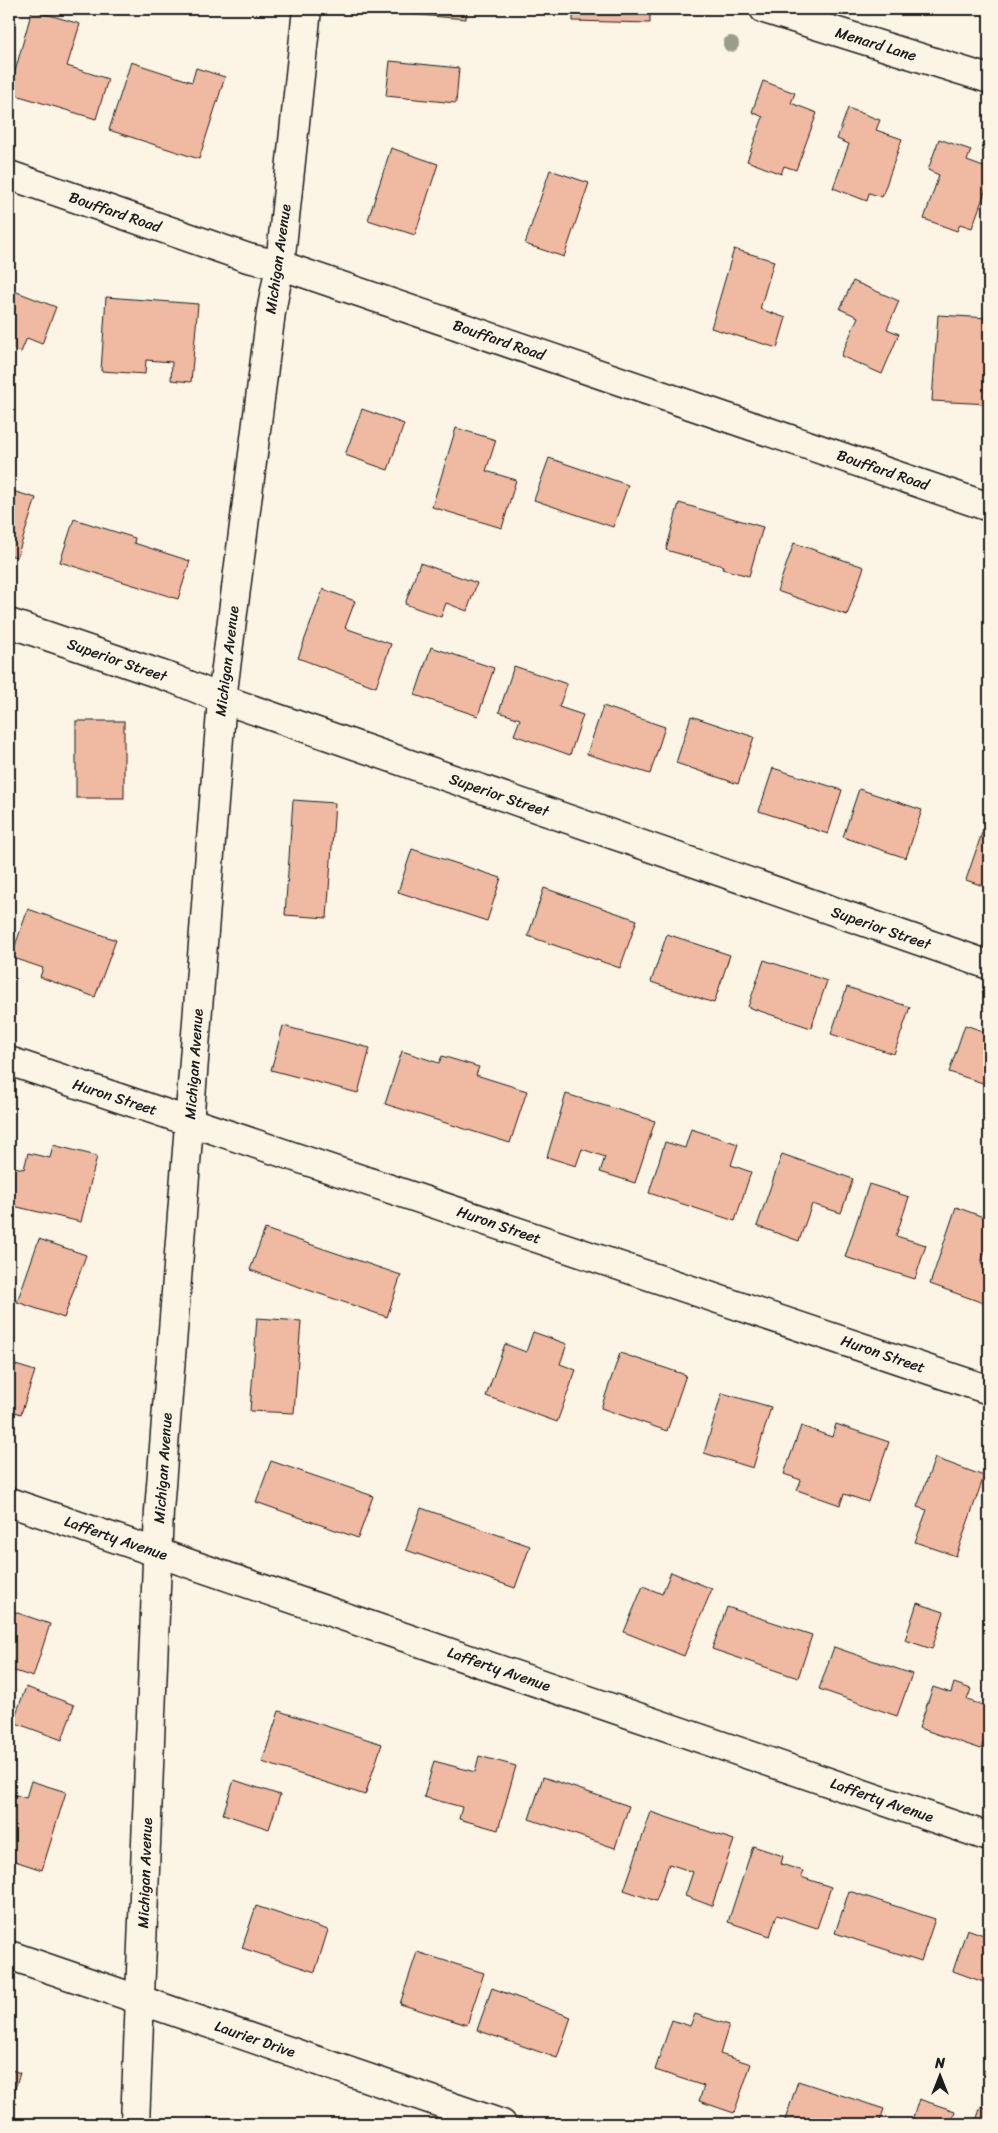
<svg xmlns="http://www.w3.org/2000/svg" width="998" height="2133" font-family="Sriracha,sans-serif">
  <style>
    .building { fill: #efbaa1; stroke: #1c1c1c }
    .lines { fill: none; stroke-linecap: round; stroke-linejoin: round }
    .street-casing { stroke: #1c1c1c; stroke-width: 31 }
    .secondary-casing { stroke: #1c1c1c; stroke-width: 31 }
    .street { stroke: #fcf5e5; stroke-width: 28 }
    .secondary { stroke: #fcf5e5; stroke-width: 28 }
    .tree { fill: #9b9d8a }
    .labels { text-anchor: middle; stroke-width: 4; stroke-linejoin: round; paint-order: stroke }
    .street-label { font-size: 15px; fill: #1c1c1c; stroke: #fcf5e5 }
  </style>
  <rect width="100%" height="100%" fill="#fcf5e5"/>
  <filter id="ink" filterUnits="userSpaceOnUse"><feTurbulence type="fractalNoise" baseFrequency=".02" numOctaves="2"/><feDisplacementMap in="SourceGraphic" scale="10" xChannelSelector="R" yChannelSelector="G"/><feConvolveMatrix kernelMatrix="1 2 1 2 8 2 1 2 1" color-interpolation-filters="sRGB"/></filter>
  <g filter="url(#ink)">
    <g class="building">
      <path d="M409,9h58l-1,10 -58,-5z"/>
      <path d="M573,9h77v14l-77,-2z"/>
      <path d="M32,10l48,14 -13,42 41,13 -12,40 -87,-26z"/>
      <path d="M390,61l69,7 -3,35 -70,-7z"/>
      <path d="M131,62l61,20 4,-14 29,9 -26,82 -90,-29z"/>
      <path d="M763,81l32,12 -4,10 26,10 -21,57 -12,-4 -3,8 -34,-13 16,-44 -11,-5z"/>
      <path d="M848,108l32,12 -4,10 26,9 -20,58 -13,-4 -2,8 -34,-13 16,-44 -12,-5z"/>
      <path d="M939,139l32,11 -4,11 22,8v12l-17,47 -12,-4 -3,7 -33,-12 15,-44 -11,-5z"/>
      <path d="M391,148l47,16 -23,71 -47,-15z"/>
      <path d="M550,170l39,13 -25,74 -39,-13z"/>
      <path d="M734,249l40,12 -14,48 26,9 -9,30 -66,-20z"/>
      <path d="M853,281l46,20 -12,28 12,5 -17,40 -41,-18 17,-39 -18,-8z"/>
      <path d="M9,289l47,18 -14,37 -15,-6 -6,14 -12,-4z"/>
      <path d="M106,297l92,7 -7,78 -20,-2 1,-18 -26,-2 -1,14 -44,-3z"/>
      <path d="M938,315l51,3v86l-57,-3z"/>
      <path d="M362,409l42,15 -16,46 -43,-15z"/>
      <path d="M456,428l40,12 -10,31 30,9 -14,48 -70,-21z"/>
      <path d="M549,458l79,27 -15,42 -79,-27z"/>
      <path d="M9,490l27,8 -19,59 -8,-2z"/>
      <path d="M679,503l84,24 -14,49 -27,-7 1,-3 -57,-16z"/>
      <path d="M74,519l61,19 -1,5 56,18 -12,38 -118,-37z"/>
      <path d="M794,543l70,24 -17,48 -70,-24z"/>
      <path d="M420,563l57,20 -10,28 -21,-8 -5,14 -36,-13z"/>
      <path d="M323,589l32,12 -10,27 46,16 -15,43 -78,-29z"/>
      <path d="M431,647l63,21 -16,48 -63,-21z"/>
      <path d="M514,666l53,18 -8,23 24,8 -13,40 -56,-20 6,-16 -21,-7z"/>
      <path d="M603,706l62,21 -15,47 -63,-20z"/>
      <path d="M691,716l63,21 -16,47 -62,-21z"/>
      <rect x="76" y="721" width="48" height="77"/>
      <path d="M773,768l69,22 -14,44 -69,-23z"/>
      <path d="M859,789l63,21 -16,48 -63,-21z"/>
      <path d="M293,800l42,3 -8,115 -42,-3z"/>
      <path d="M986,821l3,1v66l-23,-8z"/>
      <path d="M412,849l89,29 -14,43 -89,-29z"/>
      <path d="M544,888l93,32 -17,48 -92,-32z"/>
      <path d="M28,909l88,31 -21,57 -55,-20 3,-9 -32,-11z"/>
      <path d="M667,934l63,21 -16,48 -63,-21z"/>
      <path d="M764,960l63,21 -16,47 -63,-21z"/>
      <path d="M847,987l63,20 -16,47 -63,-20z"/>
      <path d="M965,1025l24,8v52l-40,-13z"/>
      <path d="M283,1026l87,22 -12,45 -87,-23z"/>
      <path d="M402,1051l37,12 3,-7 37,11 -3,8 51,16 -17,52 -125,-39z"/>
      <path d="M566,1094l89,27 -20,62 -35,-11 5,-15 -23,-8 -6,17 -29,-9z"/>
      <path d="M691,1129l47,15 -7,21 20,7 -16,49 -86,-28 16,-51 20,6z"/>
      <path d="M53,1145l44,11 -16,66 -72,-17v-39l15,3 4,-16 22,5z"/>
      <path d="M782,1154l71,25 -12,34 -29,-9 -13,37 -42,-15z"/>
      <path d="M869,1184l40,13 -13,39 30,9 -11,34 -70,-22z"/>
      <path d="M956,1207l33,12v20l-8,24 8,3v39l-59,-21z"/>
      <path d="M265,1229l136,46 -14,42 -137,-47z"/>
      <path d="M39,1239l47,16 -22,63 -47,-16z"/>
      <path d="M257,1318l44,3 -7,92 -44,-2z"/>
      <path d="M533,1332l34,12 -7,20 16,6 -19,52 -71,-26 19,-52 21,8z"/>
      <path d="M620,1353l66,22 -19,56 -66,-23z"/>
      <path d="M9,1363l26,8 -14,43 -12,-4z"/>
      <path d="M722,1393l49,14 -18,61 -49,-15z"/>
      <path d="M836,1424l53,18 -21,60 -24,-8 -4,11 -43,-15 4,-10 -17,-6 17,-48 31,11z"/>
      <path d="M935,1458l49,18 -28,80 -41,-14 12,-32 -10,-3z"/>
      <path d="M271,1461l102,35 -15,42 -102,-36z"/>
      <path d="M421,1508l109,38 -15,42 -109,-38z"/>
      <path d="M671,1572l41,17 -28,67 -60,-24 19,-46 19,8z"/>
      <path d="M917,1603l27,9 -12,37 -27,-9z"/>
      <path d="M727,1607l85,28 -14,43 -86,-29z"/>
      <path d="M9,1610l41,14 -17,53 -24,-8z"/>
      <path d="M834,1647l78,27 -15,42 -78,-27z"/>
      <path d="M954,1683l17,6 -4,11 22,7v16l-8,26 -62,-21 14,-41 18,6z"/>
      <path d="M26,1687l48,18 -12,35 -49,-18z"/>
      <path d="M279,1711l103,33 -17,51 -103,-33z"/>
      <path d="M479,1756l37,10 -18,64 -39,-11 3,-12 -38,-10 10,-36 41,11z"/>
      <path d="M543,1777l86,29 -14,42 -86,-29z"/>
      <path d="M234,1780l46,15 -11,34 -46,-15z"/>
      <path d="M31,1781l35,11 -24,78 -33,-11v-66l17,5z"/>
      <path d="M651,1812l83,28 -22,66 -27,-10 8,-24 -24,-8 -13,37 -32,-11z"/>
      <path d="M753,1846l30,10 -2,8 22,7 -2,6 30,10 -14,41 -40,-13 -7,21 -42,-14z"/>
      <path d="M849,1891l86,28 -14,42 -86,-28z"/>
      <path d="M256,1906l72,24 -13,42 -73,-24z"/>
      <path d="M967,1929l22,8v47l-36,-13z"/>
      <path d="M417,1952l67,21 -17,52 -67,-21z"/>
      <path d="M492,1988l79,29 -14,41 -80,-28z"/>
      <path d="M695,2014l34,11 -9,29 31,10 -17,49 -35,-12 5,-15 -49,-16 17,-50 18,6z"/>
      <path d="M9,2069l11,4 -11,34z"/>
      <path d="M798,2081l86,28 -5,15 -95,-1z"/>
      <path d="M919,2099l36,12 -4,13h-40z"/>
      <path d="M981,2106l8,3v15h-14z"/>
      <path d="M208,2117l25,7h-27z"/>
    </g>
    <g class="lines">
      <g class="street-casing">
        <g id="street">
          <path d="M764,9l225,70"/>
          <path d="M9,175l239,83 32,7 709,242"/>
          <path d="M9,623l165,56 48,20 767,266"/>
          <path d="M9,1061l980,329"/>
          <path d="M9,1502l980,335"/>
        </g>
      </g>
      <g class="secondary-casing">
        <g id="secondary">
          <path d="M9,1955l493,169"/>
          <path d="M135,2124l24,-613 63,-812 49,-387 9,-47 27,-256"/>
        </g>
      </g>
      <use href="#street" class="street"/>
      <use href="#secondary" class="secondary"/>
    </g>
    <circle class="tree" cx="731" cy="44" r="8"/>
  </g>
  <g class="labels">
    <g class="street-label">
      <text transform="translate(876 44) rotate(17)" y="5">Menard Lane</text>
      <text transform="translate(115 212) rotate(19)" y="5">Bouffard Road</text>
      <text transform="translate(278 259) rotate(-82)" y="5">Michigan Avenue</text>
      <text transform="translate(499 340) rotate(19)" y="5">Bouffard Road</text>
      <text transform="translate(883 470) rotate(19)" y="5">Bouffard Road</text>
      <text transform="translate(117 660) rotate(19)" y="5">Superior Street</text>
      <text transform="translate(227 661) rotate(-83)" y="5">Michigan Avenue</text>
      <text transform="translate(499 795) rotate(19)" y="5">Superior Street</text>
      <text transform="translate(881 928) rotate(19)" y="5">Superior Street</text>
      <text transform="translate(194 1064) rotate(-86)" y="5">Michigan Avenue</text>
      <text transform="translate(115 1097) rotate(18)" y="5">Huron Street</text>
      <text transform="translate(499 1225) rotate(19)" y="5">Huron Street</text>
      <text transform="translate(883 1354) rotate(19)" y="5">Huron Street</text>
      <text transform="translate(163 1468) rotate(-86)" y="5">Michigan Avenue</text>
      <text transform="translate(116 1538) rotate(19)" y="5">Lafferty Avenue</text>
      <text transform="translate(499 1669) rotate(19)" y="5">Lafferty Avenue</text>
      <text transform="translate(882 1800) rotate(19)" y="5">Lafferty Avenue</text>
      <text transform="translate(145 1873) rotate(-88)" y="5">Michigan Avenue</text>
      <text transform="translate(255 2039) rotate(19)" y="5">Laurier Drive</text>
    </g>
  </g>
  <rect width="998" height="2133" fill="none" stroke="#fcf5e5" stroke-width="30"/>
  <rect x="15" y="15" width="968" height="2103" fill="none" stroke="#1c1c1c" stroke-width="2" filter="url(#ink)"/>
  <g transform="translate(940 2076)" stroke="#fcf5e5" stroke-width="4" paint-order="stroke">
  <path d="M0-4L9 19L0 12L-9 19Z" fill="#1c1c1c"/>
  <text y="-8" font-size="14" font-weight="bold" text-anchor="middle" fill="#1c1c1c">N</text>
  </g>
</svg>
